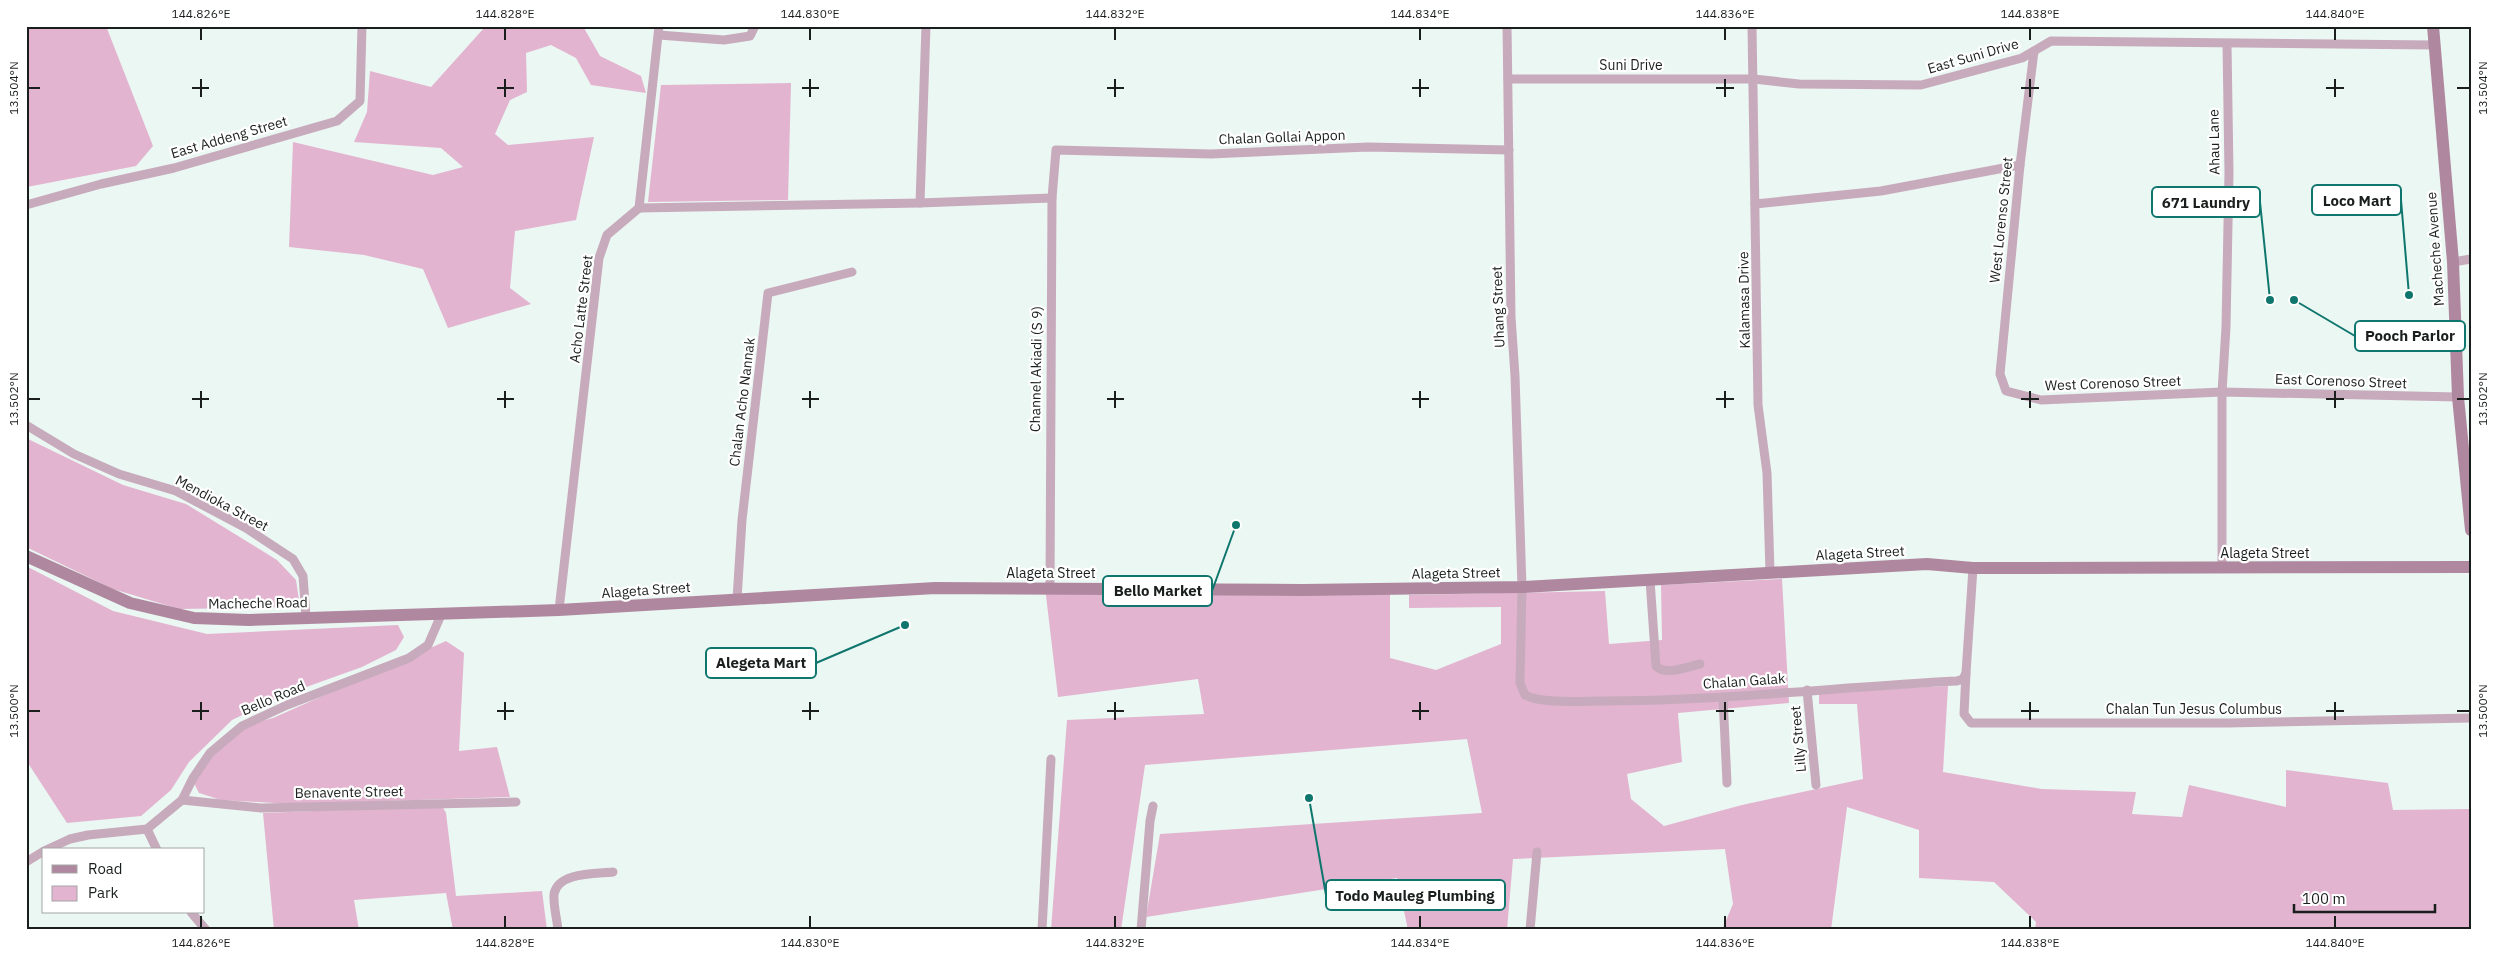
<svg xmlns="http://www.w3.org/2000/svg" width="2497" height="956" font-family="'IBM Plex Sans',sans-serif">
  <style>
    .green { fill: #e2b4d0 }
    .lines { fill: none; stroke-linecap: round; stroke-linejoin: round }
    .street { stroke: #c7abbc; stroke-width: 9 }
    .secondary { stroke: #af88a0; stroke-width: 12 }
    .ticks { fill: none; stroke: #1a1e1d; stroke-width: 2 }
    .labels { text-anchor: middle; stroke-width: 4.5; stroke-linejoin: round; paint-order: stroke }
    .street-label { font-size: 14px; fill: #1a1e1d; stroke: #fff }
    .leader { fill: none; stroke: #0f766e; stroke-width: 2 }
    .callout-dot { fill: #0f766e; stroke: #fff; stroke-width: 2 }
    .callout { fill: #fff; stroke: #0f766e; stroke-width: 2 }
    .callout-label { font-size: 15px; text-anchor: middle; font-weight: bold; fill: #1a1e1d }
    .neatline { fill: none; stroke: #1a1e1d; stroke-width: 2 }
    .ticks-label { font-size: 12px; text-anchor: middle; fill: #1a1e1d }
  </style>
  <rect width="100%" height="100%" fill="#ebf7f2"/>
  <g class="green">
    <path d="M26,26h80l47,120 -17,20 -109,21z"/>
    <path d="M483,26h103l-2,2 16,28 41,20 5,17 -55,-8 -15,-27 -25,-13 -25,8 1,39 -17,8 -15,34 13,11 86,-8 -18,83 -61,11 -5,57 21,16 -83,24 -25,-59 -59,-14 -75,-8 4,-105 140,33 30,-8 -22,-19 -87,-6 13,-30 3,-41 61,16 53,-59z"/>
    <path d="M791,83l-3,117 -140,2 13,-117z"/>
    <path d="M26,438l97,47 63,19 91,56 19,20 4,27 -121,2 -66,-20 -87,-42z"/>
    <path d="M26,566l87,45 94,23 191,-9 6,12 -8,13 -34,17 -78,28 -52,25 -43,42 -18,28 -30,26 -74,7 -41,-63z"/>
    <path d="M1782,579l7,124 -111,10 4,49 -55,12 4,25 33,27 78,-21 121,-26 -6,-75h-38v-12l129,-6 -5,86 99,17 94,3 -4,22 50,3 7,-32 97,22v-37l102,13 5,27 78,-1v121h-436l1,-8 -42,-40 -75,-4v-48l-72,-23 -16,123h-109l11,-26 -8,-55 -212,10 -6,71h-99l-11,-52 -251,39 14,-83 322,-21 -15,-74 -322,26 -24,165h-70l16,-210 137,-6 -6,-35 -140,18 -13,-110 345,4v67l46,12 65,-26v-37l-92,1v-13l196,-4 4,53 53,-4 -1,-55z"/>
    <path d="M446,641l18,12 -5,98 38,-4 13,50 -218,7 -71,-4 -22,-7 -5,-10 9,-20 39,-37 31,-8z"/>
    <path d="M442,806l4,7 10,83 86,-5 5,39h-94l-7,-37 -92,7 5,30h-85l-11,-117z"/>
  </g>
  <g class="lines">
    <g class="street">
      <path d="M1507,26l4,291 4,59 7,211 -2,96 5,12c17,9 56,6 75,6 120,0 238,-14 357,-20l6,-2 3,-6 7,-105"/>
      <path d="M1752,26l6,379 9,68 3,99"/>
      <path d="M659,35l65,5 26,-4 5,-10"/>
      <path d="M2034,51l-14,114 -20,209 6,17 35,9 181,-8 236,5"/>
      <path d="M1508,79h246l45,5 122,1 101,-27 29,-17 383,4"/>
      <path d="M920,203l6,-177"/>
      <path d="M1755,204l126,-13 139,-26"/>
      <path d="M26,205l75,-21 73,-16 163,-47 23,-20 2,-75"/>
      <path d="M639,208l281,-5 132,-5"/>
      <path d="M2453,262l18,-3"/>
      <path d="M26,425l48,29 45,20 57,17 70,37 47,31 10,17 3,41"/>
      <path d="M2222,568v-176l4,-65 3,-154 -2,-129"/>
      <path d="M1650,580l6,86c10,10 31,1 44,-2"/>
      <path d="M1050,587l2,-389 4,-48 155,4 157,-7 141,3"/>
      <path d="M737,599l5,-79 26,-227 84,-21"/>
      <path d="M559,610l40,-352 8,-23 32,-27 20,-182"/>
      <path d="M1966,673l-2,41 7,9h257l243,-5"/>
      <path d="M1807,690l9,95"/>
      <path d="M1723,697l4,86"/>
      <path d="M182,800l79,8 255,-6"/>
      <path d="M147,829l10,21"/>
      <path d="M46,850l24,-11 18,-4 59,-6 35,-29 11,-22 17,-25 32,-27 45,-21 122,-47 19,-13 13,-30"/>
      <path d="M26,862l18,-11"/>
      <path d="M191,912l15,18"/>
      <path d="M558,930c-1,-11 -5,-25 -4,-36 4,-22 41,-20 59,-22"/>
      <path d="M1042,930l9,-171"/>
      <path d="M1141,930l9,-109 3,-15"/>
      <path d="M1530,930l7,-78"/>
    </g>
    <g class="secondary">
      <path d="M2433,26l20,236 5,135 13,133"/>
      <path d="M26,556l104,47 64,15 55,2 310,-10 376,-22 368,2 219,-3 405,-23 46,4 498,-1"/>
    </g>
  </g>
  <path class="ticks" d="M201,28v12M505,28v12M810,28v12M1115,28v12M1420,28v12M1725,28v12M2030,28v12M2335,28v12M201,79v18M505,79v18M810,79v18M1115,79v18M1420,79v18M1725,79v18M2030,79v18M2335,79v18M28,88h12M192,88h17M497,88h17M802,88h17M1107,88h17M1412,88h17M1716,88h18M2021,88h18M2326,88h18M2457,88h13M201,391v17M505,391v17M810,391v17M1115,391v17M1420,391v17M1725,391v17M2030,391v17M2335,391v17M28,399h12M192,399h17M497,399h17M802,399h17M1107,399h17M1412,399h17M1716,399h18M2021,399h18M2326,399h18M2457,399h13M201,702v18M505,702v18M810,702v18M1115,702v18M1420,702v18M1725,702v18M2030,702v18M2335,702v18M28,711h12M192,711h17M497,711h17M802,711h17M1107,711h17M1412,711h17M1716,711h18M2021,711h18M2326,711h18M2457,711h13M201,916v12M505,916v12M810,916v12M1115,916v12M1420,916v12M1725,916v12M2030,916v12M2335,916v12"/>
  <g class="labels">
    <g class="street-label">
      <text transform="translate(1973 56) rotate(-16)" y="5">East Suni Drive</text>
      <text x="1631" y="70">Suni Drive</text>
      <text transform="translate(229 137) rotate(-16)" y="5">East Addeng Street</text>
      <text transform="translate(1282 137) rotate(-2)" y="5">Chalan Gollai Appon</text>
      <text transform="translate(2214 142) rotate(-91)" y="5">Ahau Lane</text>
      <text transform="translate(2001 220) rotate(-84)" y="5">West Lorenso Street</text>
      <text transform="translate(2435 249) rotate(-94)" y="5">Macheche Avenue</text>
      <text transform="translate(1744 300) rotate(-91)" y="5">Kalamasa Drive</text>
      <text transform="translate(1498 307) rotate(-92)" y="5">Uhang Street</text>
      <text transform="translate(581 309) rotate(-83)" y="5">Acho Latte Street</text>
      <text transform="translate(1036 369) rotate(-89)" y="5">Channel Akiadi (S 9)</text>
      <text transform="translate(2341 381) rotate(2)" y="5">East Corenoso Street</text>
      <text transform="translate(2113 383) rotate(-2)" y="5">West Corenoso Street</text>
      <text transform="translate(742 402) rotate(-83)" y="5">Chalan Acho Nannak</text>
      <text transform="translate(222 503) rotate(28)" y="5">Mendioka Street</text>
      <text transform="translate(1860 553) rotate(-3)" y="5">Alageta Street</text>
      <text x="2265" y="558">Alageta Street</text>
      <text x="1051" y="578">Alageta Street</text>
      <text transform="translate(1456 573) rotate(-1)" y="5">Alageta Street</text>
      <text transform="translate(646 590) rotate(-4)" y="5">Alageta Street</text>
      <text transform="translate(258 603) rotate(-1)" y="5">Macheche Road</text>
      <text transform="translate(1744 681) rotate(-4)" y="5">Chalan Galak</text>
      <text transform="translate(273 698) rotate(-23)" y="5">Bello Road</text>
      <text x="2194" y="714">Chalan Tun Jesus Columbus</text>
      <text transform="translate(1798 739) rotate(-95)" y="5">Lilly Street</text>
      <text transform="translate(349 792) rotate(-1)" y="5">Benavente Street</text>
    </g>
  </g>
  <path class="leader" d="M2409 295L2401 200M2270 300L2260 202M2294 300L2355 336M1236 525L1212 591M905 625L816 663M1309 798L1326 895"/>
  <g class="callout-dot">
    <circle cx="2409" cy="295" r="5"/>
    <circle cx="2270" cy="300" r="5"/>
    <circle cx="2294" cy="300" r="5"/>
    <circle cx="1236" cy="525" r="5"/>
    <circle cx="905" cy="625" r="5"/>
    <circle cx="1309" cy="798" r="5"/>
  </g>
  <g class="callout">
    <rect x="2312" y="185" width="89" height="30" rx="5"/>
    <rect x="2152" y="187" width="108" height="30" rx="5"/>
    <rect x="2355" y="321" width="110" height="30" rx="5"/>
    <rect x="1103" y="576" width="109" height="30" rx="5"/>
    <rect x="706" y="648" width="110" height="30" rx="5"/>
    <rect x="1326" y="880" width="179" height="30" rx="5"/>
  </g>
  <g class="callout-label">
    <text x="2357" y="206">Loco Mart</text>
    <text x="2206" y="208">671 Laundry</text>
    <text x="2410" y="341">Pooch Parlor</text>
    <text x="1158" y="596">Bello Market</text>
    <text x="761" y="668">Alegeta Mart</text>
    <text x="1415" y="901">Todo Mauleg Plumbing</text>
  </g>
  <rect width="2497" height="956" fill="none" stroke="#ffffff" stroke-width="55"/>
  <rect x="42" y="848" width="162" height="65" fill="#ffffff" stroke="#a3a5a5"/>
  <rect x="52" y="865" width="25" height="8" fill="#af88a0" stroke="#a3a5a5"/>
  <text x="88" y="874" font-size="15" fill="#1a1e1d">Road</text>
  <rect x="52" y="886" width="25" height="15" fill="#e2b4d0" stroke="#a3a5a5"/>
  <text x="88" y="898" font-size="15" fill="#1a1e1d">Park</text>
  <path d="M2294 904v8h141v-8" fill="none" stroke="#1a1e1d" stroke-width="2.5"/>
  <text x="2302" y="904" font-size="15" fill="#1a1e1d" stroke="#ffffff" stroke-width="4" paint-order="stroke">100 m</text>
  <rect x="28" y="28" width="2442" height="900" class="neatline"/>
  <g class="ticks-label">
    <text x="201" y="18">144.826°E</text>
    <text x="505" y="18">144.828°E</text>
    <text x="810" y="18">144.830°E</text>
    <text x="1115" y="18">144.832°E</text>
    <text x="1420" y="18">144.834°E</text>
    <text x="1725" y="18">144.836°E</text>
    <text x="2030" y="18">144.838°E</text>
    <text x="2335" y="18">144.840°E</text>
    <text transform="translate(14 88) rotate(-90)" y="4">13.504°N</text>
    <text transform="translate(2483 88) rotate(-90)" y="4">13.504°N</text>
    <text transform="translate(14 399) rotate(-90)" y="4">13.502°N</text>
    <text transform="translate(2483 399) rotate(-90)" y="4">13.502°N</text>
    <text transform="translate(14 711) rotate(-90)" y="4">13.500°N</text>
    <text transform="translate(2483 711) rotate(-90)" y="4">13.500°N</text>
    <text x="201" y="947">144.826°E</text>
    <text x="505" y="947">144.828°E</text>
    <text x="810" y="947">144.830°E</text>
    <text x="1115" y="947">144.832°E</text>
    <text x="1420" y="947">144.834°E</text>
    <text x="1725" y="947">144.836°E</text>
    <text x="2030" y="947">144.838°E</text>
    <text x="2335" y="947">144.840°E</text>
  </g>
</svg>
